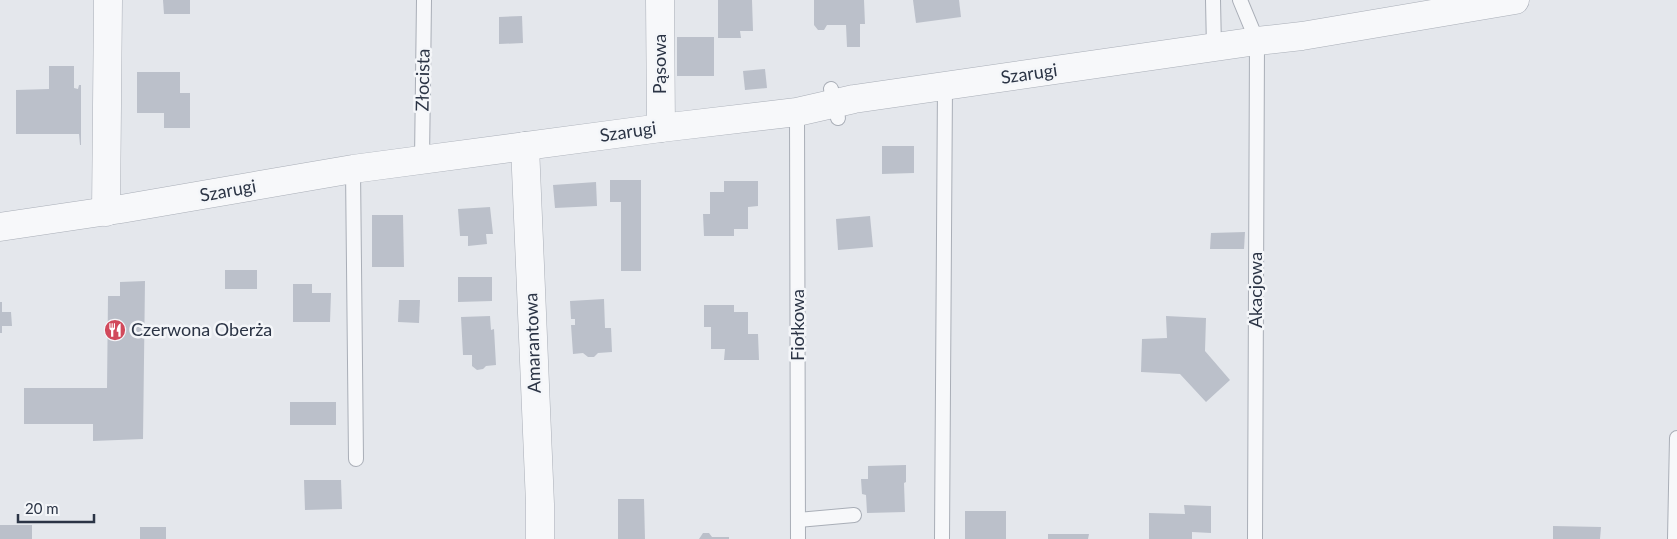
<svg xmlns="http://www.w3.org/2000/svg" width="1677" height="539" font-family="Lato,sans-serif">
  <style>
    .building { fill: #bbc0ca }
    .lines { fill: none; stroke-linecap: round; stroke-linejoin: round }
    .lane-casing { stroke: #a9aeb7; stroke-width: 16 }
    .street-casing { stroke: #a9aeb7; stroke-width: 29 }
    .lane { stroke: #f7f8fa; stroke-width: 14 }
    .street { stroke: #f7f8fa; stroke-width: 28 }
    .labels { text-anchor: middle; stroke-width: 5; stroke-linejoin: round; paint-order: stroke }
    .street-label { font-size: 18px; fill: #2b3445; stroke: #f4f6f9 }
    .poi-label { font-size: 18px; fill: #2b3445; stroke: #f4f6f9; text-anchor: start }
  </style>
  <rect width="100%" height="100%" fill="#e4e7ec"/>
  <g class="building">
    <path d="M163,0h27v14h-26z"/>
    <path d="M718,0h34l1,31h-13l1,7h-23z"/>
    <path d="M814,0h50l1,24h-5v23h-13l-1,-22h-19l-3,5h-6l-4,-5z"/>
    <path d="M913,0h46l2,17 -45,6z"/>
    <path d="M522,16l1,27 -24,1v-27z"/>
    <rect x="677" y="37" width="37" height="39"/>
    <path d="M49,66h25v22l4,1 1,-4h2v60h-1l-1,-11h-63v-44l33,-1z"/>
    <path d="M765,69l2,19 -22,2 -2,-19z"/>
    <path d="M137,72h43v21h10v35h-26v-15h-27z"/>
    <path d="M882,146h32v27l-32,1z"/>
    <path d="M610,180h31v91h-20v-69h-11z"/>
    <path d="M724,181h34v25l-10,1v22h-14v7h-30l-1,-22h7v-22h14z"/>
    <path d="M596,182l1,24 -42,2 -2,-23z"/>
    <path d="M490,207l3,27h-7l1,10 -19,2v-10h-8l-2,-27z"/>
    <path d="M372,215h31l1,52h-32z"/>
    <path d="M870,216l3,31 -35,3 -2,-31z"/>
    <path d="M1245,232l-1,17h-34l1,-16z"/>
    <rect x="225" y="270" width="32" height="19"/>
    <path d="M458,277h34v24l-34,1z"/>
    <path d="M145,281l-2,158 -50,2v-17h-69v-36h83l1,-92h12v-14z"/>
    <path d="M293,284h19v9h19l-1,29h-37z"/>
    <path d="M604,299l1,29h6l1,24 -14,1 -4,4h-6l-5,-4 -10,1 -2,-29h4v-6h-4l-1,-18z"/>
    <path d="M399,300h21l-1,23 -21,-1z"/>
    <path d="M0,302h2v10h9l1,14h-10v7h-2z"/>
    <path d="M704,305h30v7h14v22h10l1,26h-35l1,-11h-14v-22h-7z"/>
    <path d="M490,316l1,14 3,-1 2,36 -10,1 -3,3 -6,1 -5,-4v-11h-9l-2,-38z"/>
    <path d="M1166,316l40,2 -1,33 25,29 -24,22 -26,-28 -39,-2 1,-33 25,-1z"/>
    <rect x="290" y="402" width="46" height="23"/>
    <path d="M906,465v17l-2,1 1,29 -38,1 -1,-18 -4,-1 -1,-15h7v-13z"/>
    <path d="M304,480h37l1,29 -37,1z"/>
    <path d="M618,499h26l1,40h-27z"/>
    <path d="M1184,505l27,1v27l-19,-1v7h-43v-26l36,1z"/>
    <rect x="965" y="511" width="41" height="28"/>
    <rect x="0" y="525" width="32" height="14"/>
    <path d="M1553,526l48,1 -1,12h-47z"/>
    <rect x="140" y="527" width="26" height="12"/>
    <path d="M703,533h6l3,4h17v2h-30z"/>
    <path d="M1048,534h41l-1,5h-40z"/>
  </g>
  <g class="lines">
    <g class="lane-casing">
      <g id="lane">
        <path d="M1213,0l1,48"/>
        <path d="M1240,0l17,41 -2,498"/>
        <path d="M831,89l7,29"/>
        <path d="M797,112l1,427"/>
        <path d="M422,160l2,-160"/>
        <path d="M353,169l3,290"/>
        <path d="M798,520l56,-5"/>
        <path d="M942,539l3,-454"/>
        <path d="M1675,539l2,-101"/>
      </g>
    </g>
    <g class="street-casing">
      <g id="street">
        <path d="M660,0l1,128"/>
        <path d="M525,146l15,358v35"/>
        <path d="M106,212l2,-212"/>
        <path d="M0,227l121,-18 232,-40 308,-41 136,-16 57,-13 403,-58 45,-5 213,-36"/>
      </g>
    </g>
    <use href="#lane" class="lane"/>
    <use href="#street" class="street"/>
  </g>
  <defs>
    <g id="restaurant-disc" transform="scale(1.125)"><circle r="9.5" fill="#d1495b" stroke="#f4f6f9"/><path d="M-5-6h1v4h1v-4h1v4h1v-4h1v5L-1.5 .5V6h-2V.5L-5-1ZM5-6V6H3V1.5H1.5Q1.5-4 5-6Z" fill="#fff"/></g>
  </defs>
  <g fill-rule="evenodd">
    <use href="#restaurant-disc" x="115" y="330"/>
  </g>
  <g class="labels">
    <g class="street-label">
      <text transform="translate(660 64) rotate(-90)" y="6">Pąsowa</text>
      <text transform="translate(1029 74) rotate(-8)" y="6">Szarugi</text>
      <text transform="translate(423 80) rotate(-89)" y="6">Złocista</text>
      <text transform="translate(628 132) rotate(-8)" y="6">Szarugi</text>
      <text transform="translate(228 191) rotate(-10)" y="6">Szarugi</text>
      <text transform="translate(1256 290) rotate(-90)" y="6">Akacjowa</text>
      <text transform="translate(798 325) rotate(-90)" y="6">Fiołkowa</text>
      <text transform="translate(533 343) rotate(-92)" y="6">Amarantowa</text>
    </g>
    <g class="poi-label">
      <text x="131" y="336">Czerwona Oberża</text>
    </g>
  </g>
  <path d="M18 514v8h76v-8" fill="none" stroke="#2b3445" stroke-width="2.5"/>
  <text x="25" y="514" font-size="15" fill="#2b3445" stroke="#f4f6f9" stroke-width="4" paint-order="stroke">20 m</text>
</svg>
